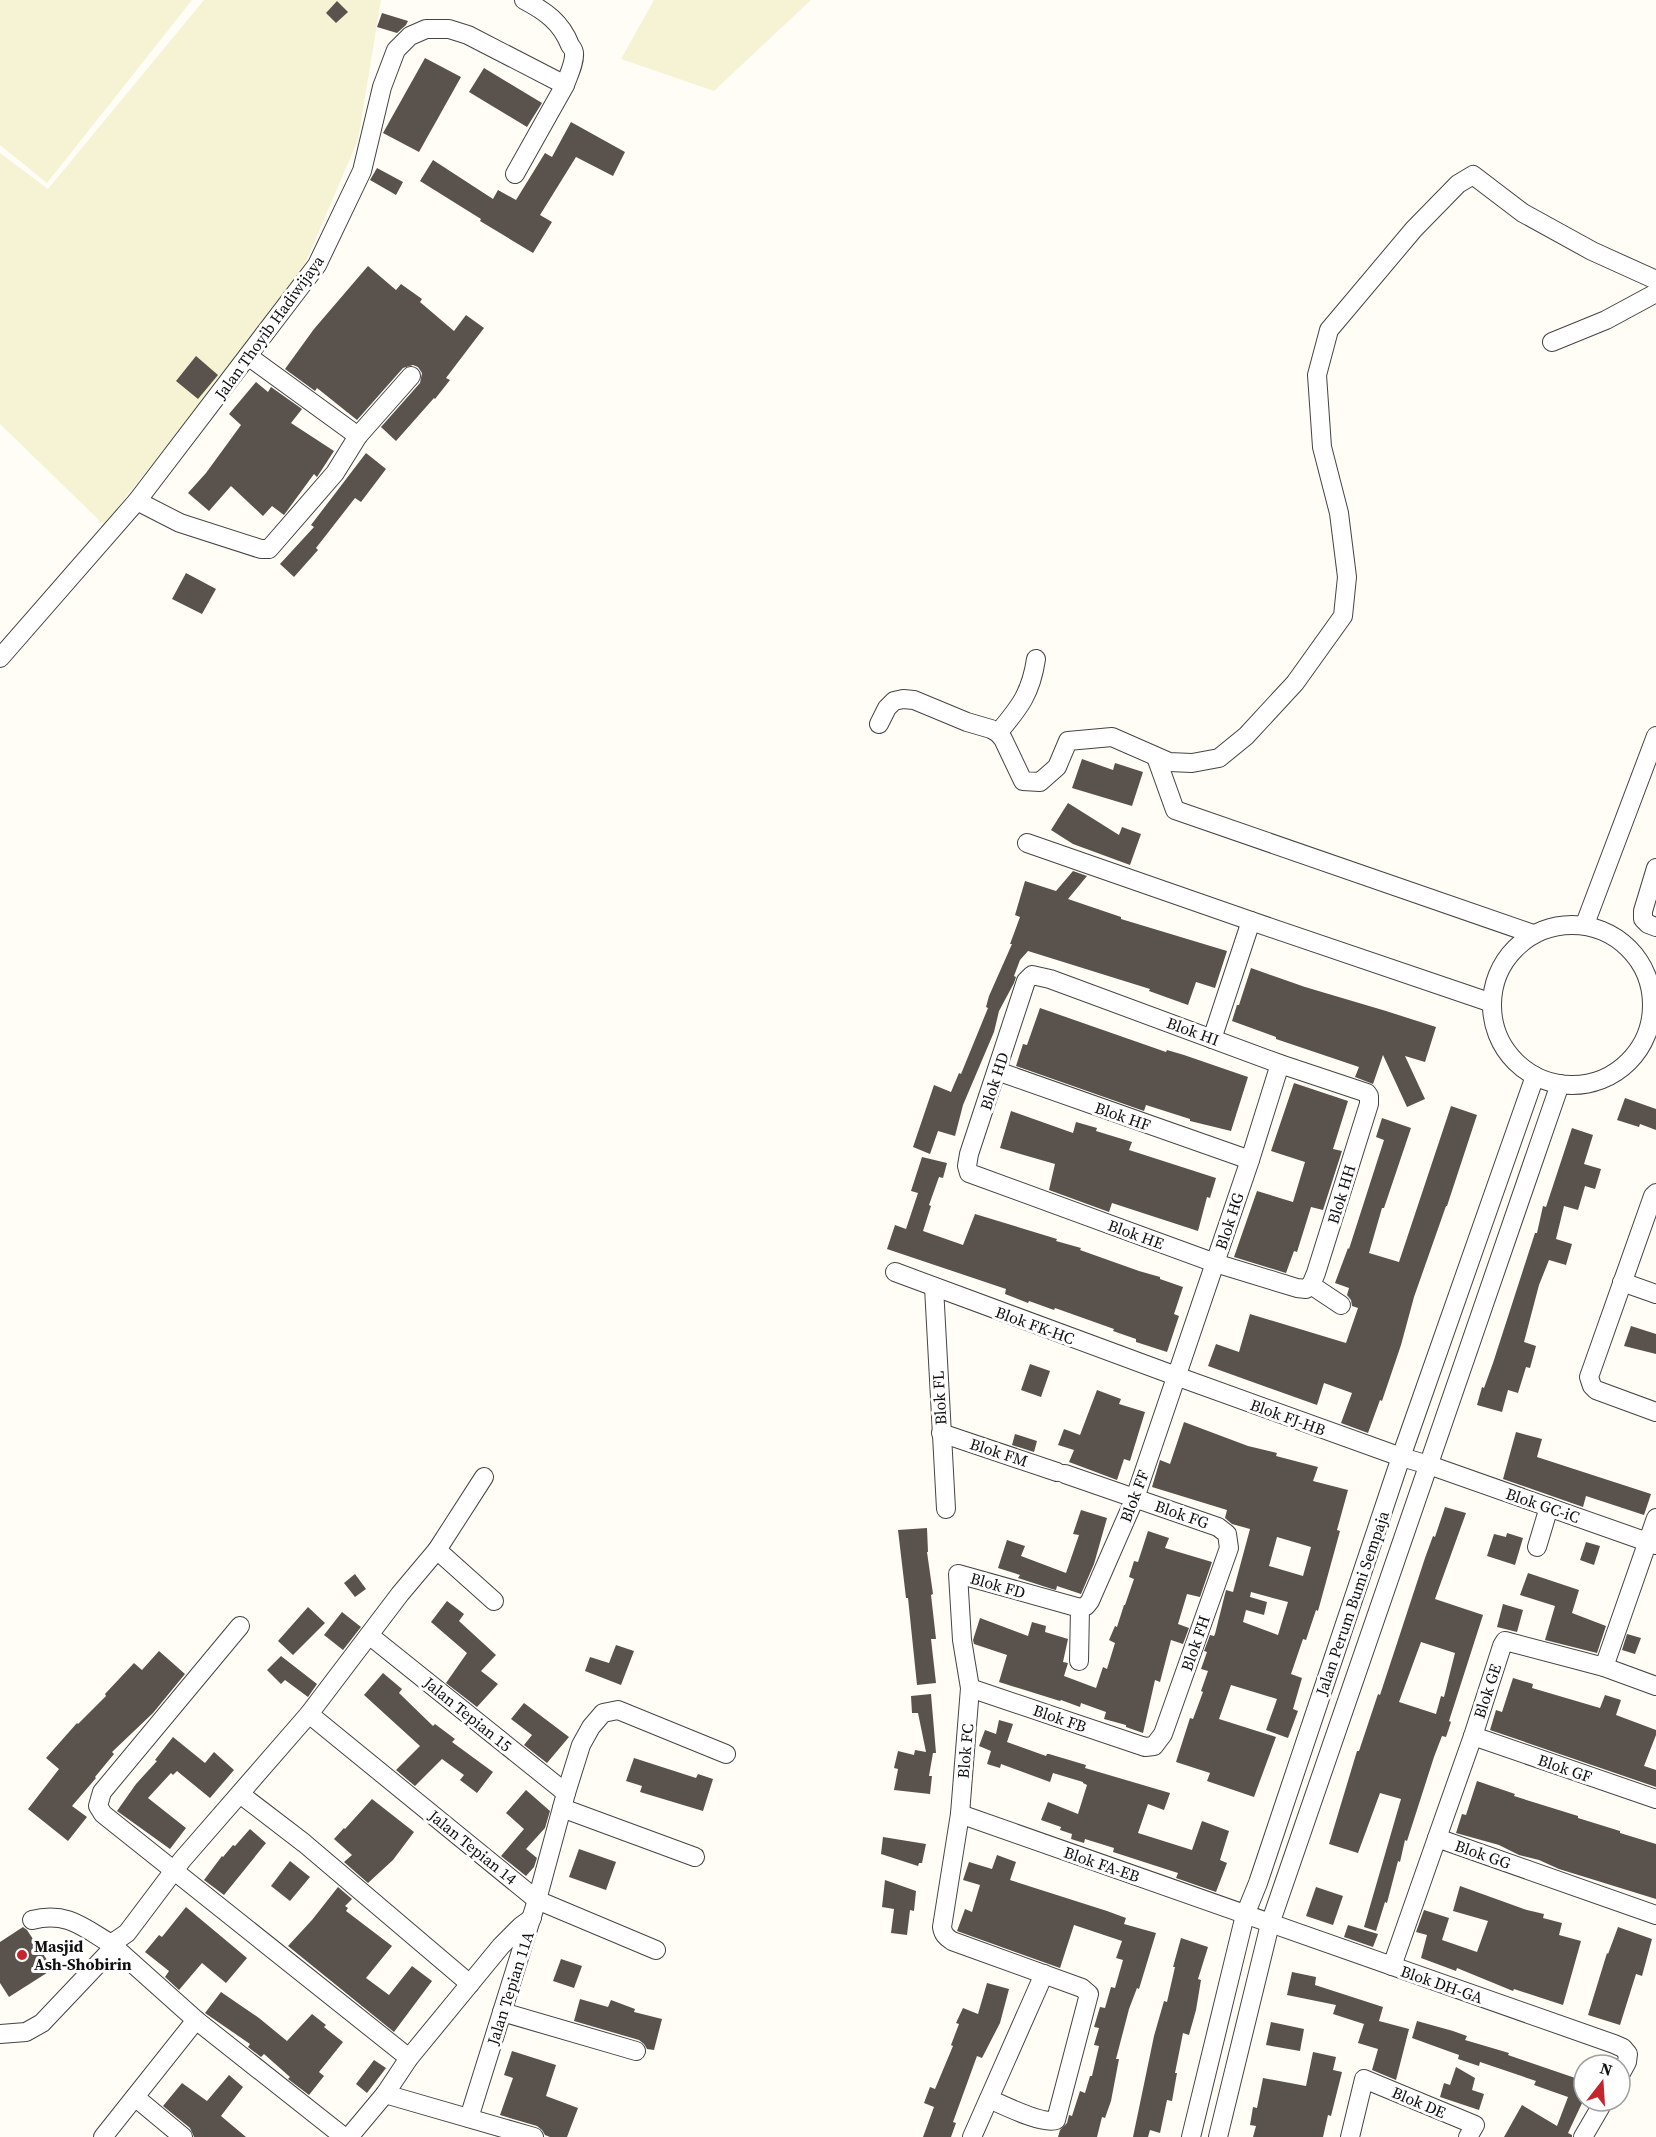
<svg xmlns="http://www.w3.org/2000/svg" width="1656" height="2137" font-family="'Source Serif 4',serif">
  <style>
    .farmland { fill: #f6f3d4 }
    .building { fill: #5a524d; fill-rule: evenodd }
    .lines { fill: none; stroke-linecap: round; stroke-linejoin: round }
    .minor-casing { stroke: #444; stroke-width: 20 }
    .minor { stroke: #fff; stroke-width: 18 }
    .poi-dot { fill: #c4262e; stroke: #fff; stroke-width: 2 }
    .labels { text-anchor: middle; stroke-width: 6; stroke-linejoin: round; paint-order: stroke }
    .street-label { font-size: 16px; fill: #111; stroke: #fff }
    .poi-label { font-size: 16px; font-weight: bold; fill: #111; stroke: #fff; text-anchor: start }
  </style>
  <rect width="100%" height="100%" fill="#fffdf5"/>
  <g class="farmland">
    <path d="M0,0h192l-145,183 -47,-38z"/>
    <path d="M204,0h177l-23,140 -59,138 -195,247 -104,-101v-271l48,36z"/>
    <path d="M654,0h157l-97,91 -93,-32z"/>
  </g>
  <g class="building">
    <path d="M337,1l11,11 -12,11 -10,-10z"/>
    <path d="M382,13l26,8 -2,4 -9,8 -20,-6z"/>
    <path d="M425,58l36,19 -42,75 -36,-19z"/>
    <path d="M484,68l58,35 -15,24 -58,-35z"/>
    <path d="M571,122l54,30 -12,24 -37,-19 -36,58 12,7 -19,31 -53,-32 1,-2 -61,-38 13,-21 60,39 5,-9 18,10 29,-47 7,4z"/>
    <path d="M377,168l26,14 -7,13 -26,-15z"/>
    <path d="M368,266l28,24 5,-6 21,15 -2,3 34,29 12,-16 18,13 -38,50 4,2 -15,19 -1,-1 -38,43 -15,-14 39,-44 2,-10 -4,-6 -5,-2 -10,3 -46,52 -40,-32 -2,3 -30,-22 29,-40z"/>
    <path d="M196,356l22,19 -20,24 -22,-18z"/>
    <path d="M256,382l12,10 3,-5 31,22 -11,14 43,28 -17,26 -3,-3 -30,41 -12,-9 -9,10 -32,-30 -22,25 -21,-18 18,-20 35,-48 -12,-11z"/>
    <path d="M366,453l20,16 -25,33 -6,-4 -39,50 2,2 -24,27 -14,-13 34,-37 -3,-2z"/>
    <path d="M186,573l30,16 -14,25 -30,-15z"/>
    <path d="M1082,759l31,11 2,-7 28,9 -11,34 -60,-18z"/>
    <path d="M1068,803l51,32 3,-8 19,7 -11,31 -57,-21 -22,-14z"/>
    <path d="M1073,871l14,5 -19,23 53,18v2l106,32 -12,37 -19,-6 -8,23 -39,-14 1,-2 -122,-38 -8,9 -6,16 2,1 -2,6 -15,28 -5,21 -31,73 -8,31 -17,-5 -8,23 -17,-7 21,-62 17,7 8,-19 2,1 27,-66 -2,-1 3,-11 23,-52h-2l10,-27 -5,-2 10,-34 31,10z"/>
    <path d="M1251,968l54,19 81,24 50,16 -11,35 -20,-6 20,43 -18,8 -24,-52 -10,29 -18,-7 4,-10 -83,-28v-2l-44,-16 5,-16h2z"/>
    <path d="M1040,1008l126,44 1,-2 17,5 64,22 -17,54 -41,-10v-2l-44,-14 -2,6 -128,-45 7,-22 4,1z"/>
    <path d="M1294,1083l54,18 -15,48 9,2 -19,59 -12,-3 -14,45 -3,-1 -8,22 -52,-16 23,-66 36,11 12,-40 -34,-11z"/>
    <path d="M1625,1098l31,11v21l-16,-6 -1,3 -22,-7z"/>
    <path d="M1451,1106l26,9 -30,91h-1l-32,91 -13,48 -19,56 -2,-1 -12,33 -27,-10 11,-30 -28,-10 -7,22 -109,-39 8,-22 23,8 11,-38 96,29 12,-35 -6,-2 -1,-6 -4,-5 2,-7 -14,-5 13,-35 1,1 35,-109 -8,-3 6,-19 29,10 -27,80h-2l-13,45 30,9z"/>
    <path d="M1011,1111l62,22 3,-11 21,6 -1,3 36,11 -3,8 87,28 -6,20 -3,-1 -9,34 -86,-28 -3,9 -60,-22 6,-26 -55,-16z"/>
    <path d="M1572,1128l21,7 -9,29 17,5 -6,20 -10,-3 -7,24 -14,-4 -8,33 16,5 -6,21 -17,-5 -10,25 -15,57 12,4 -6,22 -4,-1 -8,26 -10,-3 -6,22 -25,-7 5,-18 2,1 9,-25 42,-130h2l6,-27 3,1z"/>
    <path d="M922,1157l25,6 -4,15 -4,-1 -10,28 2,1 -8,25 40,14 12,-31 82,25 -1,2 25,7 -1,2 59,21 21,6v2l23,8 -9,27 5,2 -12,36 -31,-10v-3l-23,-8 1,-2 -59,-21 -1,2 -25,-9 -1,2 -23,-9 1,-5 -119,-40 8,-24 11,4 12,-36 -7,-2z"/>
    <path d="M1631,1326l25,8v20l-32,-8z"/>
    <path d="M1030,1364l20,7 -9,26 -20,-7z"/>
    <path d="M1097,1390l24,9 -2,5 26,8 -15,49 -6,-2 -7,21 -48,-18 5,-12 -16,-5 6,-16 16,6z"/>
    <path d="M1184,1422l64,24 29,7 -1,3 42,11 -5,14 35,9 -11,40 3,1 -22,80 -2,-1 -10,30 -3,-1 -12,35 11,4 -9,31 5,2 -10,27 -22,-8 11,-31 -46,-14 -12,34 57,18 -22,60 -47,-16 3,-8 -34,-11 14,-44 3,1 10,-27 -2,-1 7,-20 -7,-2 6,-17 -3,-1 6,-16 4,1 1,-2 11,-44 7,2 17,-63 -18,-5 -7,-6 2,-8 -75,-23 8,-27 10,4zM1277,1537l34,10 -8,29 -34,-10zM1251,1592l37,10 -10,33 -35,-13 3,-12 18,5 3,-13 -17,-5z"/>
    <path d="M1516,1432l26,7 -5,18 114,37 -7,21 -58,-19 -3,11 -80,-28z"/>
    <path d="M1015,1434l22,7 -3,11 -22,-7z"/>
    <path d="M1445,1507l21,6 -31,86 48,16 -34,106 2,1 -5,15 -4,-1 -8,21 -27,84 -2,-1 -5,22 -2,-1 -11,42 -2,-1 -9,29 -12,-4 37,-128 -21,-6 -22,60 -29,-9 28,-93h2l19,-57 2,1 45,-137 8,-22 2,1zM1421,1642l34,11 -11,44 -3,-1 -5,18 -37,-12z"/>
    <path d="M1081,1510l26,8 -13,46 -13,30 -24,-8 -1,4 -4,-1 -34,-11 2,-3 -22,-7 9,-28 18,6 -4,10 45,17 13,-38 -6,-1z"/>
    <path d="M927,1528l1,24h-1l6,42 -2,1 5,44h-5l5,44 -19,2 -9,-87h-2l-8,-68z"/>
    <path d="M1148,1531l21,7 -4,10 47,14 -12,35 -13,-3 -9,30 11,4 -6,16 -12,-4 -11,42 -5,-2 -12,53 -17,-6v-2l-22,-6 2,-7 -25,-9 -1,4 -19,-7 -1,1 -61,-19 8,-27 -33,-11 -1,-4 7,-22 48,18 4,-14 14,4 -1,6 23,7 -5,23 5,1 -4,13 32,12 7,-21 4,2 8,-26 -6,-3 6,-14 2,1 7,-22h1l9,-26 -5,-2 5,-16 4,1z"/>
    <path d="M1507,1533l16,5 -8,27 -28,-9 7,-22 12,3z"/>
    <path d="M1586,1542l14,4 -6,19 -14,-5z"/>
    <path d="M1528,1573l51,17 -7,23 34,13 -9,27 -52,-13 10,-34 -35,-11z"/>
    <path d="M355,1574l11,15 -11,8 -11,-14z"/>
    <path d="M447,1601l17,13 -5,7 37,34 -15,16 17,13 -21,23 -31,-24 21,-30 -36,-31z"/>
    <path d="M1503,1604l20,6 -6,22 -20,-5z"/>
    <path d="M308,1607l17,16 -32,32 -15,-14z"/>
    <path d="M342,1612l19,15 -18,23 -19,-15z"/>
    <path d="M1627,1634l14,4 -6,16 -13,-4z"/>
    <path d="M616,1645l18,6 -13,34 -36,-14 5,-14 19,6z"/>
    <path d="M159,1651l26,23 -32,39 -41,39 2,2 -19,23 1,1 -24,28 15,11 -19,24 -40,-32 31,-40 -13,-11 31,-35 1,1 28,-28 -1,-2 29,-31 8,7z"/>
    <path d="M281,1656l36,28 -9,13 -23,-17 -4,4 -14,-14z"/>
    <path d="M383,1673l19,16 -3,4 34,33 2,-2 20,15 -3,3 41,30 -16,21 -17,-13 4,-5 -22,-16 -27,27 -19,-16 24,-24 -56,-51z"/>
    <path d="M1513,1678l20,6 -1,4 68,20 5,-13 16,5 -5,15 40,15v5l-12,31 12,4v17l-166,-57 6,-20 6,2z"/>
    <path d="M931,1694l5,59h-3l-4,23h3l-2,18 -36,-4 4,-21 -4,-1 4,-17 16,4 1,-5 11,2 -8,-39h-6l-1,-17z"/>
    <path d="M524,1703l45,34 -22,26 -23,-18 8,-10 -21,-16z"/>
    <path d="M999,1720l14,4 -6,18 39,14 1,-2h2l37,11 -1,3 85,25 -6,17 -16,-6 -10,29 54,17 10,-29 27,10 -9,29 7,3 -11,29 -40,-14 2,-5 -65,-21 1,-4 -29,-9 -1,4 -13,-4 1,-5 -12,-4 1,-3 -20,-7 7,-18 30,12 9,-29 -4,-2v-1l-30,-9 -3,9 -49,-18 -1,4 -13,-4 4,-13 -12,-5 6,-16 11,4z"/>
    <path d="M173,1737l32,26 9,-11 20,18 -24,28 -33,-27 -4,4 -2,-2 -23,25 38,30 -16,21 -53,-38 19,-27 21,-23 -2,-1z"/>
    <path d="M634,1758l62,20 2,-4 15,5 -10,32 -63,-19 2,-6 -16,-5z"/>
    <path d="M1477,1781l38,13 -1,2 64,20v2l42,13v2l36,11v55l-97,-30 -20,-9 -20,-5 -20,-10 -43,-12 6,-19 4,1z"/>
    <path d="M526,1790l24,21 -5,17 -19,21 11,9 -3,9 -8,9 -25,-20 23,-27 -18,-16z"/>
    <path d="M372,1799l42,33 -21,28 -25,23 -24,-21 8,-7 -18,-16 10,-11 1,1z"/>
    <path d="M250,1829l16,14 -42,52 -20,-15 18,-24 1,1 10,-12 2,1z"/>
    <path d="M883,1837l43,7 -4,19h-3l-1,3 -37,-12z"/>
    <path d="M579,1849l37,13 -10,28 -37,-13z"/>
    <path d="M997,1855l19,7 -6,18 97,31 19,7 -2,6 32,9 -17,56 -2,-1 -8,21 -13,50h3l-8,42 -6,17 -3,-1 -5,20h-39l2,-7 7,-7 2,-8 3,1 8,-25 5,2 5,-17h2l7,-30 -5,-1 5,-17 -5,-1 6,-20 5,1 6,-21 4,1 8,-28 -7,-2 6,-17 -48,-16 -14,43 -103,-37 8,-22 7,3 8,-27 -17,-5 6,-18 23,7z"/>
    <path d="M290,1861l20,16 -20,24 -19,-15z"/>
    <path d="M885,1880l31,11 -2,20 -4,-1 -3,25 -16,-2 3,-24 -12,-2z"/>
    <path d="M1460,1886l67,24 17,4 -1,4 19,5 -3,12 22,6 -18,64 -49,-16 -1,2 -56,-23 -1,3 -35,-13 6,-23 -11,-3 8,-22 25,8 -7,22 35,12 11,-31 -35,-10z"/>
    <path d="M338,1887l14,12 -7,7 3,2 -2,3 46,35 -26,32 23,17 23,-29 20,15 -38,51 -106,-86 24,-26z"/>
    <path d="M1316,1887l27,9 -10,29 -27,-9z"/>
    <path d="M186,1907l61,51 -21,25 -24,-20 -23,27 -14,-13 4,-6 -24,-19 14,-17 3,2z"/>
    <path d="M1348,1925l30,9 -5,13 -29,-10z"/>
    <path d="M23,1927l4,3 26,39 -44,28 -9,-14v-41z"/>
    <path d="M1618,1927l34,12 -10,37 -6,-2 -16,51 -32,-10 19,-62 1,1z"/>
    <path d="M1181,1938l27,9 -10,32 3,1 -5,30 -7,25 -6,-2 -8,40h2l-5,28 -5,-1 -7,33 -10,-3 -2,7h-15l21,-101 10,-35 3,1 8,-35h-2z"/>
    <path d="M561,1959l21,7 -8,22 -21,-7z"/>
    <path d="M1292,1972l24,5 -1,8 68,22 -4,14 30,8 -13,51 -24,-10 6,-21 -20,-6 6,-19 -31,-10 3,-9 -49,-10z"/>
    <path d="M987,1983l22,6 -9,34 -18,35 -5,-2 -24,66 3,1 -5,14h-28l11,-30 -10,-4 6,-16 5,2 18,-43 -2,-1 8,-21 -3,-1 7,-15 15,6z"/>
    <path d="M221,1992l38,26 28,23 25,-27 14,11 -2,2 19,15 -24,30 5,4 -15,19 -21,-16 2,-2 -26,-23 -3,3 -13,-10 2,-3 -45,-31z"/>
    <path d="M580,1999l28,8 3,-7 24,9 -1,3 28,7 -8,31 -7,-1 -3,-5 -5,-4 -65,-19z"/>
    <path d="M1417,2021l36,10 14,5 -2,4 44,13 -1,2 76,26v18l-16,34 4,2v2h-68l18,-32 35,21 11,-29 -34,-12 2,-4 -56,-19 -1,4 -21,-7 1,-4 -47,-17z"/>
    <path d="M1271,2022l33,7 -4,22 -34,-6z"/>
    <path d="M512,2051l44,14 -10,31 32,12 -11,29h-17l-5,-2 -3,-5 -5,-4 -37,-11 13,-37 -9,-3z"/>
    <path d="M1313,2052l23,5 -3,13 9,2 -11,44 -3,-1 -5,22h-70l3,-11 -6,-1 3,-18 4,1 6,-30 43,8z"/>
    <path d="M374,2060l12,8 -19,25 -11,-9z"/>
    <path d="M1456,2067l19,11 -3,12 12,4 -5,16 -39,-13 4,-14 6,2z"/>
    <path d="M229,2075l14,12 -22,29 25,21h-52l-4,-9 -27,-22 19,-23 25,18z"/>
  </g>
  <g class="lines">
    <g class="minor-casing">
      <g id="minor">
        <path d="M515,174l50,-89"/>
        <path d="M1552,342l54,-22 50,-27"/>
        <path d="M248,356l110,80"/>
        <path d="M137,501l43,22 81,26h8l66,-76 23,-37 53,-60"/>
        <path d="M0,658l137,-157 180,-236 45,-94 20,-84 14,-37 14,-14 16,-7h23l19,6 97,50c3,-9 10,-22 9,-32 0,-3 -2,-5 -4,-8 -9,-23 -25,-34 -46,-45"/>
        <path d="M879,724l8,-16 7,-7 9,-2 11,1 53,22 24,7 7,4 5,6 20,42 17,1 17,-15 11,-26 44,-4 57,25 23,1 27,-5 27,-22 49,-53 48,-67 4,-39 -8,-64 -17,-66 -5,-72 12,-45 85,-101 44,-45 15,-9 50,38 69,38 64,29"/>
        <path d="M998,733c22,-26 33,-40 38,-74"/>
        <path d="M1156,757l19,53 358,124"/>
        <path d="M1027,843l224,78 -39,118"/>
        <path d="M1656,868l-13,43v8l5,5 8,3"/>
        <path d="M1251,921l241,82"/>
        <path d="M1585,924l71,-188"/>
        <circle cx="1572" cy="1005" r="80"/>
        <path d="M1032,975l18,4 230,85 87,29 2,3v8l-53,169 -5,12 -5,4 -9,-1 -82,-25 -246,-90 -2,-7 2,-12 57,-173z"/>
        <path d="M997,1071l253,89"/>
        <path d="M1656,1193l-3,3 -64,181 3,9 4,4 60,22"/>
        <path d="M895,1272l281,104 225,81 28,8 227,80"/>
        <path d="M1622,1282l34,12"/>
        <path d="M1311,1285l30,20"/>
        <path d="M934,1287l12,222"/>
        <path d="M941,1433l116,39"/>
        <path d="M1537,1547l12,-40"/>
        <path d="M437,1550l47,-73"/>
        <path d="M1080,1608l6,-2 4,-5 45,-103 115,-338 30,-96"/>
        <path d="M240,1626l-138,166 -4,14 5,8 306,244"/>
        <path d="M369,1635l197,158"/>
        <path d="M1079,1661l1,-53"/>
        <path d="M1604,1667l52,-149"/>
        <path d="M970,1688l175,59 9,-1 9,-12 66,-186 -2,-14 -9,-7 -153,-53"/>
        <path d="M309,1714l228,186 119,50"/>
        <path d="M1473,1736l183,63"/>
        <path d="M240,1794l64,49 166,141"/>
        <path d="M562,1808l133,49"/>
        <path d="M960,1814l654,230 9,4 5,6 -1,8 -7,13"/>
        <path d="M1437,1838l36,-102 29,-90 3,-5 99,26 52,19"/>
        <path d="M32,1920c34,-9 51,7 79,24"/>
        <path d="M1392,1966l45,-128 219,77"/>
        <path d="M502,2012l134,39"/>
        <path d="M196,2020l-85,-76 16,-11 55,-73 127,-146 91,-120 37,-44 57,51"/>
        <path d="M0,2034l26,-2 16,-9 72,-76"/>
        <path d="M385,2094l149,43"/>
        <path d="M135,2097l48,40"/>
        <path d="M989,2099c14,6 54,26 67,21l33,-126 -7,-6 -130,-47c-6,-4 -9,-7 -10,-14l18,-113 10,-126 -8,-48 -4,-66 122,34"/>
        <path d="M469,2118l68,-218 29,-107 15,-48 10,-18 12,-14 15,-3 108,44"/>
        <path d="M103,2137l93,-117 148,117"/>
        <path d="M349,2137l36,-43 24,-36 92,-112 20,-20 11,-8"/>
        <path d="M972,2137l72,-163"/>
        <path d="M1191,2137l54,-222 13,-32 143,-426 134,-381"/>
        <path d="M1218,2137l52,-213 290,-840"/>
        <path d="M1350,2137l14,-58 111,46 -7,12"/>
        <path d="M1583,2137l21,-36"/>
      </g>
    </g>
    <use href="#minor" class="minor"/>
  </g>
  <circle class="poi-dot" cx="22" cy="1955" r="6"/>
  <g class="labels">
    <g class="street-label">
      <text transform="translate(269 327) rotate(-54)" y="6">Jalan Thoyib Hadiwijaya</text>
      <text transform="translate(1193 1031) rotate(20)" y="6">Blok HI</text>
      <text transform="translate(994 1081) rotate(-72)" y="6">Blok HD</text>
      <text transform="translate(1123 1116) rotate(19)" y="6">Blok HF</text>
      <text transform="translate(1341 1194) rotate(-73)" y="6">Blok HH</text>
      <text transform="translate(1229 1221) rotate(-72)" y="6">Blok HG</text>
      <text transform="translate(1136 1234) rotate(20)" y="6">Blok HE</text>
      <text transform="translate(1035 1325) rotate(20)" y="6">Blok FK-HC</text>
      <text transform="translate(939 1398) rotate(-93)" y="6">Blok FL</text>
      <text transform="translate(1288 1417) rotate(20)" y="6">Blok FJ-HB</text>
      <text transform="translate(999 1452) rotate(18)" y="6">Blok FM</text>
      <text transform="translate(1134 1496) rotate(-69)" y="6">Blok FF</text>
      <text transform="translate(1543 1505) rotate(19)" y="6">Blok GC-iC</text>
      <text transform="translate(1182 1514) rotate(19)" y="6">Blok FG</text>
      <text transform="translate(998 1585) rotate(16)" y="6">Blok FD</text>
      <text transform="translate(1352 1603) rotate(-71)" y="6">Jalan Perum Bumi Sempaja</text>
      <text transform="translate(1195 1643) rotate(-71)" y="6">Blok FH</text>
      <text transform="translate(1487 1691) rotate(-72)" y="6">Blok GE</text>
      <text transform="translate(468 1714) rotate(39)" y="6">Jalan Tepian 15</text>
      <text transform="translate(1060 1718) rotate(19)" y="6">Blok FB</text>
      <text transform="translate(965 1751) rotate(-85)" y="6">Blok FC</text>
      <text transform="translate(1565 1768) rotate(19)" y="6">Blok GF</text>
      <text transform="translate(473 1847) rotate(39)" y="6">Jalan Tepian 14</text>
      <text transform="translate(1483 1854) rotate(19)" y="6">Blok GG</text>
      <text transform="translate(1102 1864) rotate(19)" y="6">Blok FA-EB</text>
      <text transform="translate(1442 1984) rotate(19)" y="6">Blok DH-GA</text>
      <text transform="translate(510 1988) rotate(-72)" y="6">Jalan Tepian 11A</text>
      <text transform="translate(1419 2102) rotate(23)" y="6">Blok DE</text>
    </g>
    <g class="poi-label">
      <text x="34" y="1952">Masjid<tspan x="34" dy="18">Ash-Shobirin</tspan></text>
    </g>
  </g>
  <g transform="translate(1602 2083) rotate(17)"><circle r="28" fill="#ffffff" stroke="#a0a0a0" stroke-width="1.5"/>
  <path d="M0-4.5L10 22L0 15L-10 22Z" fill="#c4262e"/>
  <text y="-9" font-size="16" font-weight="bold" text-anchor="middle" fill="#111111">N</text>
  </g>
</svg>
